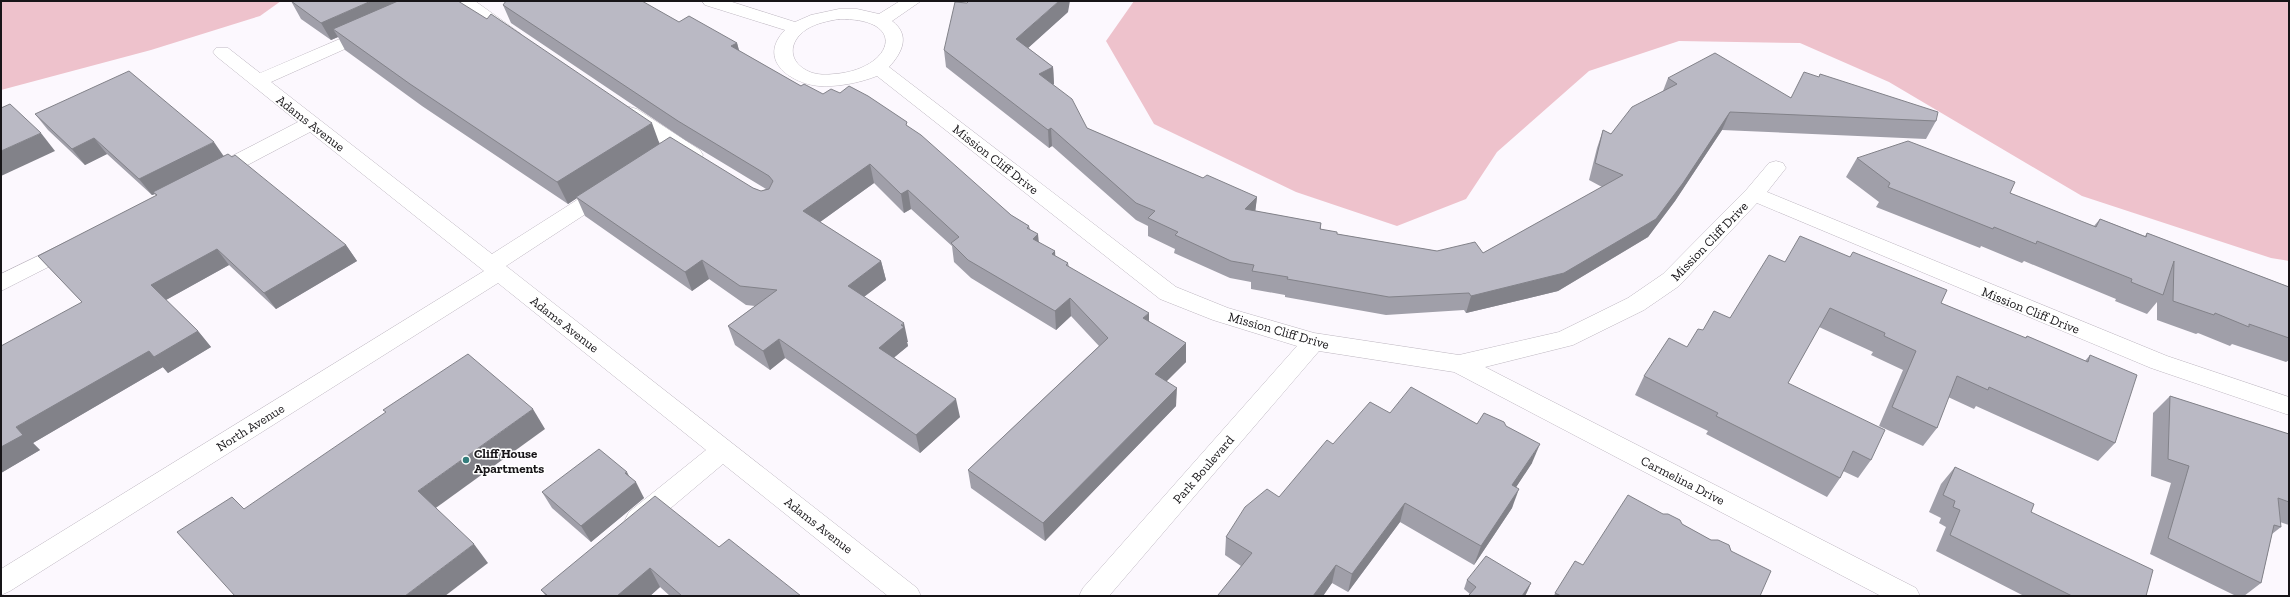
<svg xmlns="http://www.w3.org/2000/svg" width="2290" height="597" font-family="'Zilla Slab',serif">
  <style>
    .green { fill: #eec2cc }
    .lines { fill: none; stroke-linecap: round; stroke-linejoin: round }
    .minor-casing { stroke: #bdb6c0; stroke-width: 1 }
    .minor { fill: #fff; fill-rule: evenodd }
    .wall { fill: #a09fa9 }
    .shaded-wall { fill: #828289 }
    .building { fill: #bab9c4; stroke: #828289 }
    .poi-dot { fill: #347d7c; stroke: #fff; stroke-width: 1.5 }
    .labels { text-anchor: middle; stroke-width: 3; stroke-linejoin: round; paint-order: stroke }
    .street-label { font-size: 13px; fill: #171518; stroke: #fff }
    .poi-label { font-size: 13px; font-weight: bold; fill: #171518; stroke: #fff; text-anchor: start }
  </style>
  <rect width="100%" height="100%" fill="#fcf8fe"/>
  <g class="green">
    <path d="M1,1h280l-21,15 -109,34 -150,40z"/>
    <path d="M1134,1h1155v260l-18,-3 -189,-62 -193,-114 -89,-39 -121,-2 -90,30 -92,81 -31,47 -69,27 -101,-34 -142,-68 -48,-83z"/>
  </g>
  <g class="lines">
    <g class="minor-casing">
      <g id="minor">
        <path d="M454,1h21l46,33 -3,4h-12z"/>
        <path d="M702,1h27l66,21 16,-7 28,-6h18l22,5 21,-13h21l-29,20c19,14 10,32 -3,46l287,220 52,21 86,25 145,22 100,-23 69,-34 35,-24 84,-85 22,-26 7,-2 7,2 3,5 -19,24 400,164 122,41v18l-138,-47 -394,-165 -78,83 -35,24 -71,35 -88,22 431,221 4,8h-39l-427,-224 -135,-21 -210,245h-30l4,-8 214,-242 -84,-26 -53,-21 -283,-223c-18,7 -39,11 -58,10 -30,-3 -62,-27 -34,-56l-80,-25zM839,19c72,-1 53,51 -5,55 -8,1 -16,1 -24,-2 -22,-9 -23,-30 -3,-43 10,-6 21,-8 32,-10z"/>
        <path d="M368,27l6,1 3,4 -3,4 -103,46 221,172 107,-68 7,-2 7,2 3,5 -3,5 -107,70 411,322 4,8h-33l-165,-132 -76,64 -9,3 -9,-3 -4,-8 4,-8 77,-62 -208,-167 -488,308 -9,4v-26l483,-298 -174,-139 -89,47 -7,2 -7,-2 -3,-5 3,-5 91,-47 -82,-66 -3,-4 3,-4h12l32,25z"/>
        <path d="M630,107l7,2 63,41 3,5 -3,5 -7,1 -7,-1 -63,-43 -2,-4 2,-4z"/>
        <path d="M69,241l7,2 4,5 -4,5 -75,38v-17z"/>
      </g>
    </g>
    <use href="#minor" class="minor"/>
  </g>
  <g class="wall">
    <path d="M291,1l369,143 93,44 8,3 5,-2 -81,-49 -174,-117 -8,-18 176,17 58,21 2,8 62,35 106,40 104,89 18,11 1,3 9,13 16,14 13,7 1,4 80,54 37,41 -20,19 10,25 -131,135 -74,-53 -3,-18 131,-124 -28,-30 -15,14 -85,-52 -17,-16 -2,-16 -41,-37 -7,4 -30,-30 -54,39 61,39 5,19 -22,17 44,45h-1l1,4 -14,11 66,60 -40,36 -135,-95 -15,12 -35,-25 -7,-19 27,-20 -9,-1 -37,-26 -17,12 -107,-75 -8,-18 -9,6 -146,-98 -77,-56 -7,-13 -7,3 -30,-21z"/>
    <path d="M1068,12l-40,36 25,19 1,17 -1,1 34,43 116,50 54,19 -2,14 66,12v6l16,5 100,17 46,2 119,-66 -13,-7 8,-32 6,-18 8,4 52,-43 5,-13 268,43 -10,18 -204,-9 -47,71 -27,36 -90,54 -92,22 -2,-3 -78,5 -101,-18v-2l-34,-6v-7l-21,-4 -56,-25 1,-4 -27,-13v-10l-12,-6 -84,-74 -3,2 -103,-81 -2,-17z"/>
    <path d="M35,114l189,42 122,89 11,16 -81,48 -47,-44 -63,35 32,31 13,16 -43,26 -5,-6 -130,76 7,7 -39,23 81,-171 -44,-46 118,-60 -1,-2 -3,1 -45,-41 -22,11 -37,-35z"/>
    <path d="M1857,158l153,35 84,33 6,-7 45,17 2,-3 142,54v73l-3,2 -54,-18 -2,2 -32,-13 -2,1 -39,-14v-18l-10,12 -32,-13 1,-2 -92,-38 -2,2 -41,-17 -1,2 -104,-41 3,-5 -33,-25z"/>
    <path d="M1785,262l156,41 84,35 2,-2 58,25 5,-6 25,88 -17,18 -122,-55 -2,3 -26,-12 -11,31 -14,18 -44,-20 24,-56 -32,-15 2,-3 -54,-25 -31,56 83,77 -13,18 -15,-7 -3,7 -13,19 -121,-63 2,-3 -73,-36 9,-19 43,-29 16,-17 27,-12z"/>
    <path d="M2170,396l119,38v91l-9,-3 1,5 -9,7 -11,49 -17,13h-8l-86,-42 21,-71 -20,-7 2,-63z"/>
    <path d="M1390,413l87,11 29,2 26,37 -16,24 -4,21 -38,57 -74,-43 -52,70 -16,-9 -9,13h-105l23,-30 -16,-11 1,-18 53,-40 54,-53z"/>
    <path d="M1955,467l76,45 115,84h-122l-88,-45 10,-24 -7,-4 2,-5 -12,-6 12,-28z"/>
    <path d="M629,477l15,21 -53,44 -39,-34 -10,-16z"/>
    <path d="M1663,514l68,37 29,45h-206l1,-3 28,-28z"/>
    <path d="M719,547l82,49h-131l-10,-9 -10,9h-104l-5,-6z"/>
    <path d="M1467,580l64,3 -4,9 -2,4h-56l1,-2 -6,-5z"/>
  </g>
  <g class="shaded-wall">
    <path d="M371,1h57l-95,28 5,8 -7,3 -10,-17z"/>
    <path d="M1059,1h11l-2,11 -50,45 -2,-18z"/>
    <path d="M737,43l5,18 -11,-15z"/>
    <path d="M1053,67l1,17 -14,8 -1,-18z"/>
    <path d="M1730,112l-8,18 -47,71 -27,36 -90,54 -92,22 5,-17z"/>
    <path d="M652,123l8,22 -84,52 1,1 -9,6 -11,-22z"/>
    <path d="M1051,128l1,18 -3,2 -1,-18z"/>
    <path d="M41,133l14,18 -54,25v-25z"/>
    <path d="M94,138l13,16 -22,11 -13,-16z"/>
    <path d="M214,142l11,16 -72,34 2,2 -3,1 -13,-16z"/>
    <path d="M870,164l4,19 -65,47 -6,-19z"/>
    <path d="M908,190l3,19 -7,4 -3,-19z"/>
    <path d="M1257,197l-2,17 -10,-5z"/>
    <path d="M1038,234l2,19 -7,-14z"/>
    <path d="M346,245l11,16 -81,48 -12,-16z"/>
    <path d="M217,249l12,16 -65,36 -13,-16z"/>
    <path d="M1055,251l1,18 -4,-15z"/>
    <path d="M702,260l7,19 -17,12 -7,-19z"/>
    <path d="M881,261l5,19 -33,25 -5,-19z"/>
    <path d="M1070,298l1,18 -15,14 -1,-19z"/>
    <path d="M1149,313v19l-6,-14z"/>
    <path d="M904,323l4,19h-1l1,4 -24,20 -5,-18z"/>
    <path d="M198,331l13,16 -43,26 -14,-16z"/>
    <path d="M779,339l6,19 -15,12 -7,-19z"/>
    <path d="M1186,343v19l-31,31v-19z"/>
    <path d="M149,351l14,16 -130,76 7,7 -39,23v-26l15,-20z"/>
    <path d="M1177,388l-1,18 -131,135 -2,-18z"/>
    <path d="M956,399l4,18 -40,36 -4,-18z"/>
    <path d="M533,409l12,20 -112,81 -15,-19z"/>
    <path d="M1540,444l-8,19 -27,41 7,-19z"/>
    <path d="M627,472l6,12 3,-2 8,16 -53,44 -10,-16z"/>
    <path d="M1519,489l-7,19 -38,57 7,-19z"/>
    <path d="M1405,503l-5,19 -52,70 4,-18z"/>
    <path d="M474,544l14,19 -43,33h-40z"/>
    <path d="M1336,565l-4,18 -9,13h-10z"/>
    <path d="M650,568l10,19 -10,9h-33z"/>
    <path d="M1531,583l-4,9 -2,4h-3z"/>
  </g>
  <g class="building">
    <path d="M292,1h79l-50,22 -30,-22z"/>
    <path d="M398,1h60l29,18 4,-5 161,109 -95,59 -147,-98 -77,-55z"/>
    <path d="M506,1h136l37,21 10,-6 48,27 -6,3 70,40 3,-2 19,10 8,-5 9,4 9,-7 19,10 39,26 -1,3 15,10 90,80 18,11 -2,2 11,6 -5,5 22,12 -3,3 16,9 -2,2 83,48 -6,5 43,25 -31,31 22,14 -134,135 -75,-53 140,-132 -38,-40 -15,13 -87,-51 -17,-17 8,-6 -51,-47 -7,4 -31,-30 -67,47 78,50 -33,25 56,37 -3,2 3,2 -25,21 77,51 -40,36 -137,-96 -16,12 -35,-25 49,-36 -37,-4 -38,-26 -17,12 -109,-75 94,-60 83,51 8,3 8,-2 4,-8 -4,-5 -91,-55 -175,-116z"/>
    <path d="M969,1h90l-43,38 37,28 -14,7 33,25 15,29 116,50 4,-3 50,22 -12,12 76,14 -1,6 17,3v2l100,17 38,-9 8,11 140,-78 -28,-12 8,-33 8,4 21,-27 45,-23 -9,-6 47,-25 76,45 13,-26 15,5 1,-3 118,38 -2,9 -206,-9 -47,71 -27,36 -92,54 -93,23 -2,-3 -80,4 -102,-18 1,-2 -36,-6 2,-6 -23,-4 -56,-26 3,-3 -30,-14 7,-7 -19,-8 -85,-75 -3,2 -104,-80 11,-48 12,1z"/>
    <path d="M129,71l85,71 -75,37 -45,-41 -22,11 -37,-35z"/>
    <path d="M10,104l31,29 -40,18v-43z"/>
    <path d="M1908,141l107,41 -5,11 86,34 4,-8 46,18 1,-4 142,54v51l-40,-14v3l-34,-14 -1,2 -41,-14 1,-40 -11,34 -32,-13 1,-3 -95,-38 -1,3 -42,-17 -1,2 -105,-42 2,-4 -33,-25z"/>
    <path d="M228,154l4,3 3,-2 111,90 -82,48 -47,-44 -66,36 47,46 -44,26 -5,-6 -133,76 7,8 -22,12v-101l81,-44 -44,-46 119,-61 -4,-3z"/>
    <path d="M1800,236l50,21 3,-5 94,38 -6,13 85,35 1,-2 61,26 2,-7 47,20 -22,68 -126,-56 -1,3 -31,-14 -20,52 -45,-21 24,-56 -32,-15 1,-3 -55,-25 -42,75 97,47 -14,30 -18,-9 -13,27 -124,-62 2,-3 -74,-37 25,-38 18,9 11,-18 5,1 11,-19 16,7 39,-63 16,7z"/>
    <path d="M468,354l65,55 -115,82 56,53 -69,52h-170l-58,-64 55,-35 12,12 142,-97 -3,-2z"/>
    <path d="M1411,387l66,37 7,-11 20,9 2,4 34,18 -28,41 7,4 -38,57 -76,-43 -53,71 -16,-9 -23,31h-94l-1,-1 34,-42 -26,-16 19,-30 22,-18 12,8 48,-57 6,4 37,-42 20,11z"/>
    <path d="M2170,396l119,38v68l-11,-4 3,29 -7,-2 -13,58 -93,-45 21,-72 -21,-7z"/>
    <path d="M599,449l28,23 -2,1 11,9 -55,44 -39,-34z"/>
    <path d="M1955,467l79,37 -3,8 122,58 -7,26h-74l-122,-61 10,-25 -7,-3 2,-6 -12,-6z"/>
    <path d="M1628,495l35,19h5l12,6 2,4 29,16h7l11,5 2,6 40,20 -11,25h-199l-6,-3 20,-32 8,4z"/>
    <path d="M655,496l64,51 10,-8 72,57h-119l-32,-28 -33,28h-69l-7,-6z"/>
    <path d="M1486,556l45,27 -9,13h-51l-2,-1 7,-8 -9,-7z"/>
  </g>
  <circle class="poi-dot" cx="466" cy="460" r="4"/>
  <g class="labels">
    <g class="street-label">
      <text transform="translate(311 123) rotate(38)" y="5">Adams Avenue</text>
      <text transform="translate(996 159) rotate(38)" y="5">Mission Cliff Drive</text>
      <text transform="translate(1709 241) rotate(-46)" y="5">Mission Cliff Drive</text>
      <text transform="translate(2031 310) rotate(22)" y="5">Mission Cliff Drive</text>
      <text transform="translate(565 324) rotate(38)" y="5">Adams Avenue</text>
      <text transform="translate(1279 330) rotate(16)" y="5">Mission Cliff Drive</text>
      <text transform="translate(250 427) rotate(-32)" y="5">North Avenue</text>
      <text transform="translate(1203 469) rotate(-49)" y="5">Park Boulevard</text>
      <text transform="translate(1683 480) rotate(27)" y="5">Carmelina Drive</text>
      <text transform="translate(819 525) rotate(38)" y="5">Adams Avenue</text>
    </g>
    <g class="poi-label">
      <text x="474" y="458">Cliff House<tspan x="474" dy="15">Apartments</tspan></text>
    </g>
  </g>
  <rect width="2290" height="597" fill="none" stroke="#171518" stroke-width="4"/>
</svg>
